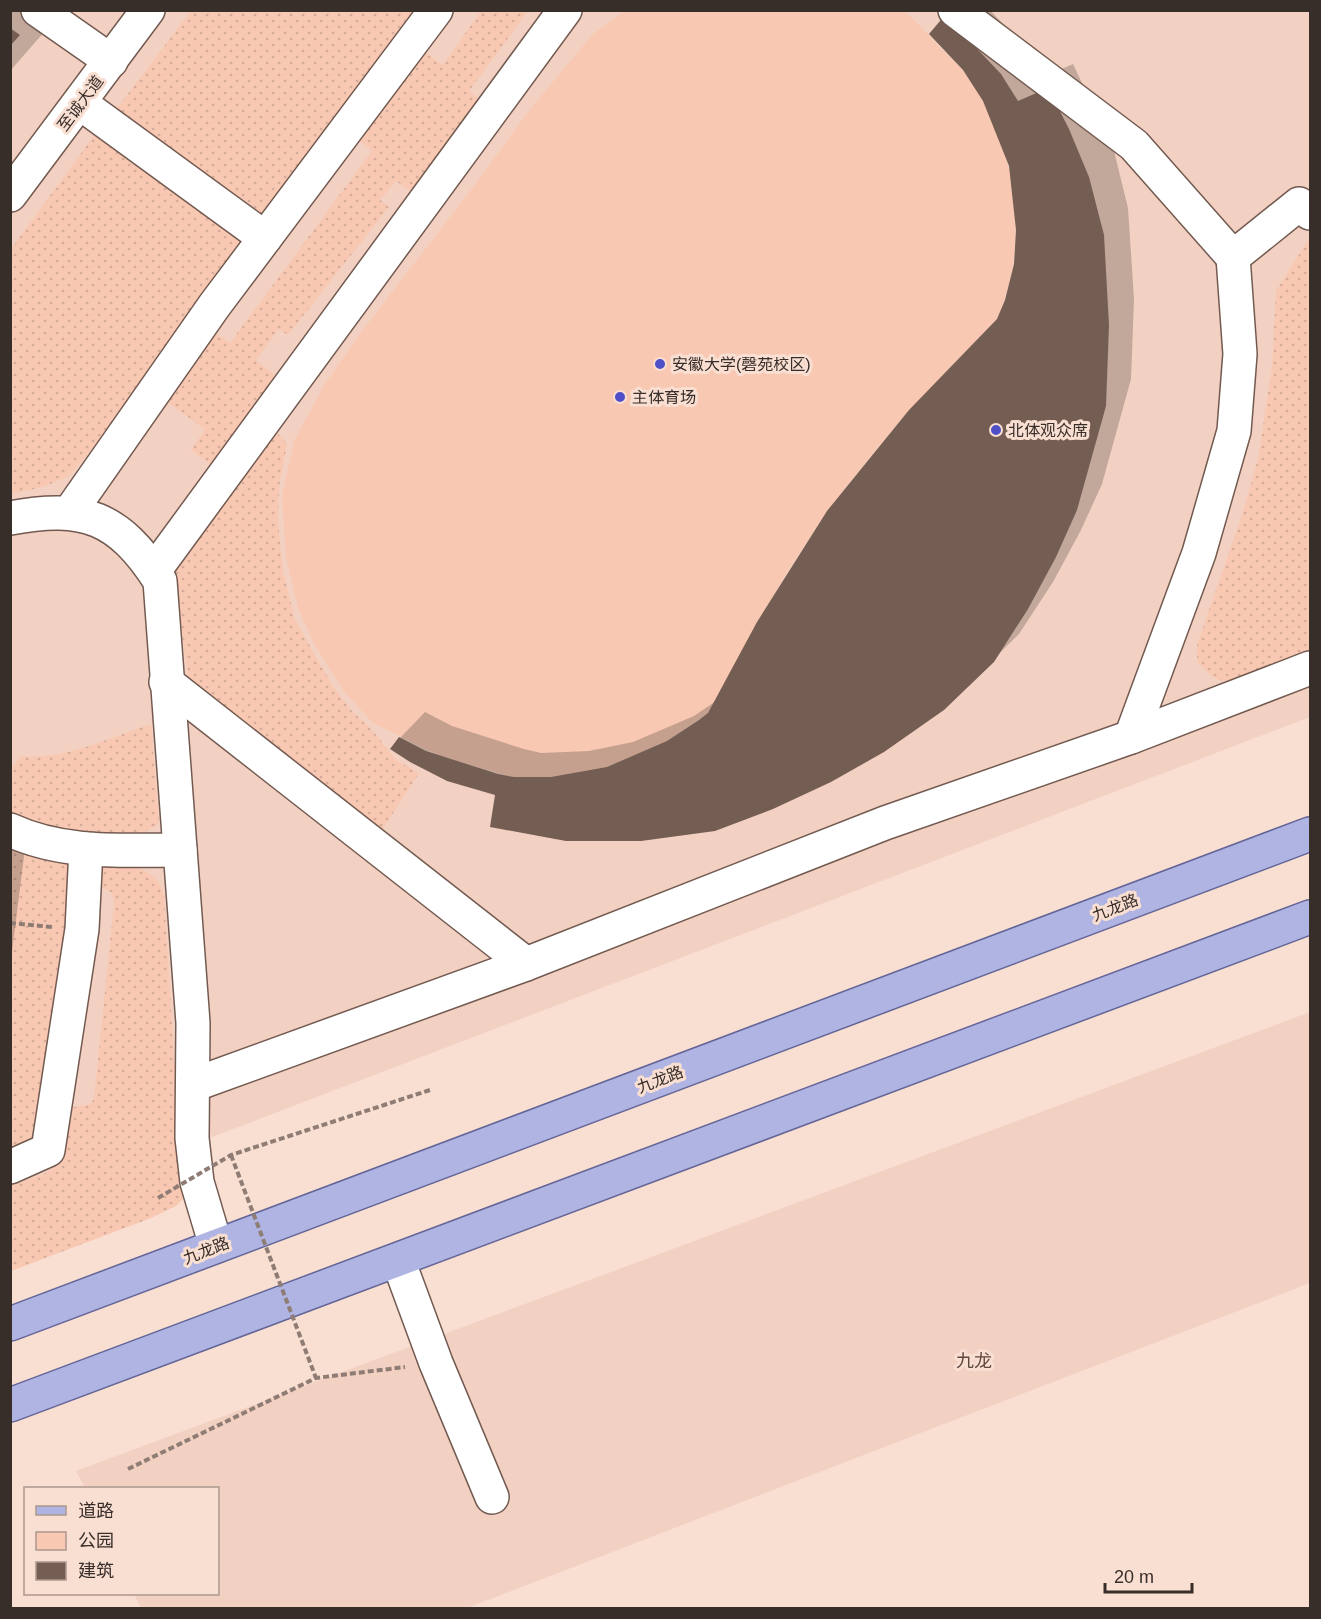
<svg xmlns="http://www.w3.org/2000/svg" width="1321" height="1619" font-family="Arial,'Noto Sans SC',sans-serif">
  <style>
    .built { fill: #f3d1c2 }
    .grass { fill: url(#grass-dots) }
    .park { fill: #f8c8b2 }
    .shadow { fill: #0003 }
    .building { fill: #745d52 }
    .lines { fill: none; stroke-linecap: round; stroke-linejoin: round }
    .minor-casing { stroke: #725a50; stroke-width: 36 }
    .major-casing { stroke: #626596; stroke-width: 36 }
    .path { stroke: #8f7d75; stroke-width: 4; stroke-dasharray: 6 3; stroke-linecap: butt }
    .minor { stroke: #fff; stroke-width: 33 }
    .major { stroke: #afb4e3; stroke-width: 33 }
    .path-bridge { stroke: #8f7d75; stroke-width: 4; stroke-dasharray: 6 3; stroke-linecap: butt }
    .poi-dot { fill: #4f50c7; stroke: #f9ded2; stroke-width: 2 }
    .labels { text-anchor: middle; stroke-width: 6; stroke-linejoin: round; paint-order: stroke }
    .street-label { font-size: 16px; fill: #382e29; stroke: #f9ded2 }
    .poi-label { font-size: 16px; fill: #382e29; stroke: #f9ded2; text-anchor: start }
    .neighbourhood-label { font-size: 18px; fill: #5f493f; stroke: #f9ded2 }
  </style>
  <defs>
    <pattern id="grass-dots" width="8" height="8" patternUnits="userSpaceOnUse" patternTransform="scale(1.5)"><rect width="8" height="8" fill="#f8c8b2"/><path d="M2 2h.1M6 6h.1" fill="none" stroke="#d5ac99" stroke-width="1.8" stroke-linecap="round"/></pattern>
  </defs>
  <rect width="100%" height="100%" fill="#f9ded2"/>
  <g class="built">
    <path d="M11,11h1299v706l-1299,497z"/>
    <path d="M1310,1012v271l-843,325h-326l-7,-14h84v-106h-133l-9,-17z"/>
  </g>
  <g class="grass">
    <path d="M191,11h236l-162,211 -151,-110z"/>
    <path d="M481,11h47l-59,80 18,14 -67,93 -24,-17 -16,19 9,7 -101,128 -9,-6 -23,31 26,21 -61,91 -30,-22 14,-21 -45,-32 50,-68 20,14 142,-192 -21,-17 67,-87 25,18z"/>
    <path d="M98,130l153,105 -134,183 -48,58 -26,11 -32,7v-245z"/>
    <path d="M1310,237v414c-18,7 -73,34 -91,29 -9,-3 -15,-12 -22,-19v-16l44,-127 17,-59 14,-92 4,-76z"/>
    <path d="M277,433l10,11 -8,43 -1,35 5,49 12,49 39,68 18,23 21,20 23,29 23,13 -37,57 -193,-145 -15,-110 2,-9 97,-132z"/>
    <path d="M151,724l8,100c-9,5 -19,11 -30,13 -33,6 -87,-11 -118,-23l-1,-44 11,-14c42,5 90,-19 130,-32z"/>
    <path d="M10,846l60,17 -8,90 -27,189 -25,10z"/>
    <path d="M131,865c17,6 30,13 33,31l19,303 -7,7 -25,12 -140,53v-85l35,-13 13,-10 11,-52 4,-4 17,-3 3,-6 20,-194 -2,-11 -13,-7 1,-17 2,-3z"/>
  </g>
  <path class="park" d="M626,10l277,1c13,9 21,20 32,31 13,14 27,25 37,41 45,68 58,160 25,236l-88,91 -36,43 -46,58 -40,61 -79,141 -41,28 -60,26 -56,10h-37l-71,-20 -70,-34 -29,-31 -30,-49 -15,-32 -13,-53 -4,-62 12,-55 31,-57 34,-49 115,-149 57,-78 62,-74z"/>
  <g class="shadow">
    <path d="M10,10h35l1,20 -36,41z"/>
    <path d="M951,10h39l36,39 18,28 29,-13 41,87 14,57 6,91 -3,80 -29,105 -21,46 -28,52 -34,52 -76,75 -447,85 -96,-56 25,-26 27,14 72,23 17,4 48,-2 44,-9 61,-26 22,-15 282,-381 9,-20 8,-36 2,-34 -6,-64z"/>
    <path d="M10,811l18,13 -18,144z"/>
  </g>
  <g class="building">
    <path d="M945,15l56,59 17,27 30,-13 21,41 20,48 15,58 5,90 -3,81 -29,104 -21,47 -28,52 -34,53 -50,48 -60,42 -53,30 -58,27 -58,22 -74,10h-75l-76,-14 5,-32 -48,-14 -37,-19 -20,-13 9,-12 27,14 72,23 16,3h37l56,-10 60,-26 32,-21 9,-7 49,-91 70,-111 82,-101 88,-91 8,-19 9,-36 2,-34 -7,-64 -26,-65 -20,-31 -34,-36z"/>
    <path d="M10,28l10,7 -10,11z"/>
  </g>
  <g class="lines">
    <g class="minor-casing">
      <g id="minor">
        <path d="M38,10l73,51"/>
        <path d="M955,10l179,135 99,112 66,-53 11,9"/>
        <path d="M80,103l185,135"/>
        <path d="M10,195l138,-185"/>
        <path d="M70,512l144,-206 222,-296"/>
        <path d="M10,518c74,-14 109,-1 150,63l33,442 -1,115 5,44 19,64"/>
        <path d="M154,571l411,-561"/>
        <path d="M166,682l360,282 -333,121"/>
        <path d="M1131,737l68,-184 35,-122 6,-77 -7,-97"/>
        <path d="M10,830c54,25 113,20 170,20"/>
        <path d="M526,964l359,-141 246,-86 179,-69"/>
        <path d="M10,1167l38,-17 34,-221 4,-80"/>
        <path d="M398,1260l38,103 56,134"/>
      </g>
    </g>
    <g class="major-casing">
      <g id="major">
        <path d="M10,1324l1300,-490"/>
        <path d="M10,1405l1300,-488"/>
      </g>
    </g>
    <g class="path">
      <path d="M10,923l42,4"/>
      <path d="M128,1469l188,-91 89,-11"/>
    </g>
    <use href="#minor" class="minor"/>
    <use href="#major" class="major"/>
    <g class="path-bridge">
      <path d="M231,1155l85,223"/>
      <path d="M158,1198l73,-43 199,-65"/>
    </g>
  </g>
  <g class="poi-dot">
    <circle cx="660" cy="364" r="6"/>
    <circle cx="620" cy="397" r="6"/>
    <circle cx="996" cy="430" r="6"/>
  </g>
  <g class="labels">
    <g class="street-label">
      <text transform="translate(80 103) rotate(-53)" y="6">至诚大道</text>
      <text transform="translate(1115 907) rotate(-21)" y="6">九龙路</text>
      <text transform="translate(660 1079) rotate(-21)" y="6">九龙路</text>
      <text transform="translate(206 1250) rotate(-21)" y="6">九龙路</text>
    </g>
    <g class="poi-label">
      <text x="672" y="370">安徽大学(磬苑校区)</text>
      <text x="632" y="403">主体育场</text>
      <text x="1008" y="436">北体观众席</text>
    </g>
    <g class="neighbourhood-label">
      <text x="974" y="1367">九龙</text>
    </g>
  </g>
  <rect width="1321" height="1619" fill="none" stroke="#382e29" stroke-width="24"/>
  <rect x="24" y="1487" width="195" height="108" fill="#f9ded2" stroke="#ac988e" stroke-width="1.5"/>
  <rect x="36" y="1506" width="30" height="9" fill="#afb4e3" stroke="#ac988e" stroke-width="1.5"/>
  <text x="78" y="1517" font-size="18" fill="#382e29">道路</text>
  <rect x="36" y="1532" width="30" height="18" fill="#f8c8b2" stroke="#ac988e" stroke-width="1.5"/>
  <text x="78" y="1547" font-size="18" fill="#382e29">公园</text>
  <rect x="36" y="1562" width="30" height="18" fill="#745d52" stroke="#ac988e" stroke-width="1.5"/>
  <text x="78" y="1577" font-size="18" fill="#382e29">建筑</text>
  <path d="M1105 1583v9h87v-9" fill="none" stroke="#382e29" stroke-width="3"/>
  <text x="1114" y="1583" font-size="18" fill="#382e29" stroke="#f9ded2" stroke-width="4.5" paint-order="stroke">20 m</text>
</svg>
